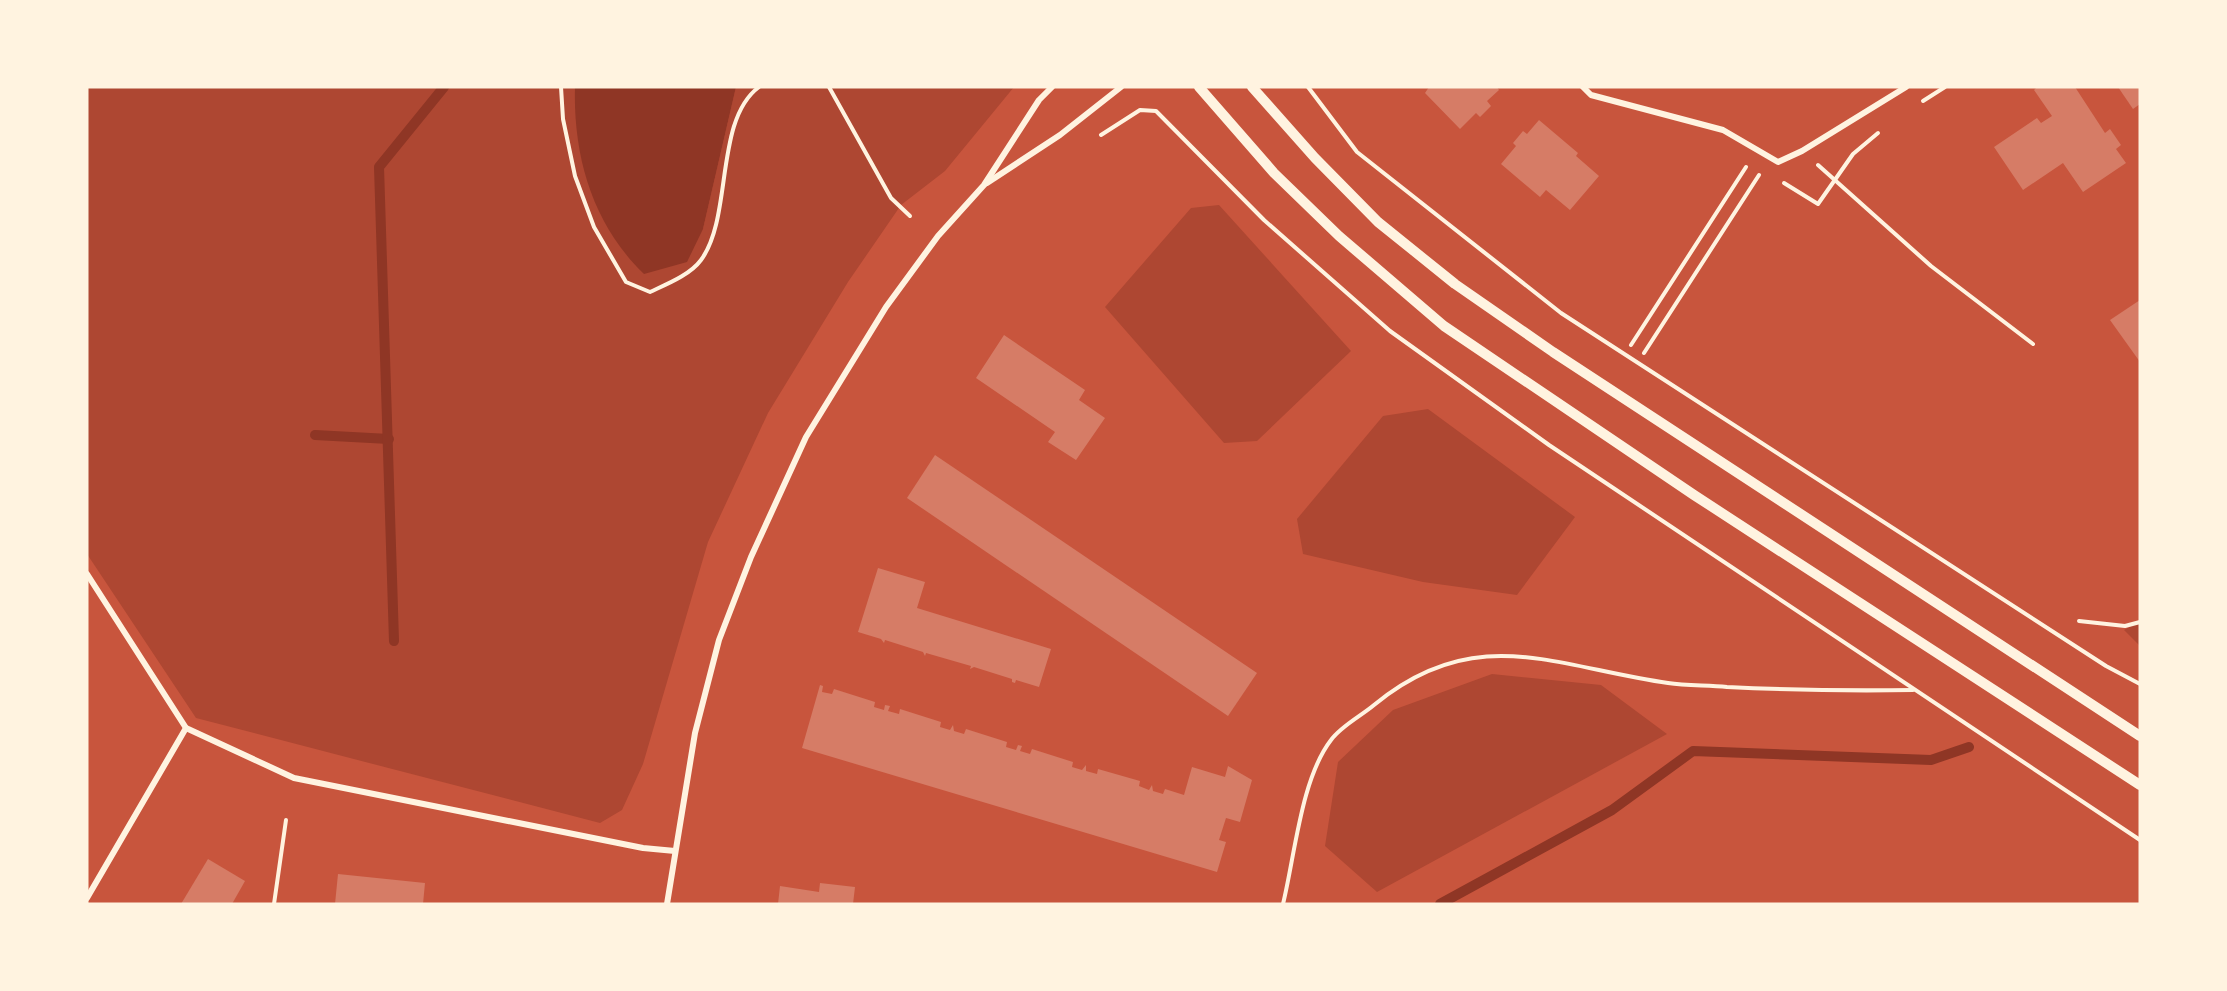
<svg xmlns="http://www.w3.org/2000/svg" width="2227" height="991" font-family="'Fira Sans',sans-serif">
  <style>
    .green { fill: #ae4732 }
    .water { fill: #8f3625 }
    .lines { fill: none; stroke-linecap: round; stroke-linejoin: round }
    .stream { stroke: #8f3625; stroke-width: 10 }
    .building { fill: #d67c66 }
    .path { stroke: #fff3e0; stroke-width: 4 }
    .minor { stroke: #fff3e0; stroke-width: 6 }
    .tertiary { stroke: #fff3e0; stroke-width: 10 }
  </style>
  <rect width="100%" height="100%" fill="#c8553d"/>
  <g class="green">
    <path d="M87,87h488v6l128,136 33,-142h278l-69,84 -44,34 -53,77 -80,131 -60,129 -65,222 -21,46 -22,13 -404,-105 -109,-164z"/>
    <path d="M1219,205l132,146 -94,90 -33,2 -119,-136 86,-99z"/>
    <path d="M1428,409l147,108 -58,78 -94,-13 -120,-28 -6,-35 86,-103z"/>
    <path d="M2140,621v25l-16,-16z"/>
    <path d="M1492,674l109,11 66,49 -290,158 -52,-46 13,-84 55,-52z"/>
  </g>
  <path class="water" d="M575,87h161l-33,142 -16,33 -43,12c-51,-49 -71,-117 -69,-187z"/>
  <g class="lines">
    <g class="stream">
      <path d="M315,435l74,4"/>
      <path d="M394,641l-15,-474 65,-80"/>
      <path d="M1440,904l172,-94 81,-59 238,9 38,-13"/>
    </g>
  </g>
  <g class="building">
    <path d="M1429,87h68l2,3 -12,11 4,5 -11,11 -4,-4 -16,16 -35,-36z"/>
    <path d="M2037,87h38l30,46 5,-4 11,16 -5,4 10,14 -43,29 -20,-29 -40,27 -29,-43 43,-29 4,5 11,-7 -18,-26z"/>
    <path d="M2118,87h22v17l-7,5z"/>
    <path d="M1539,120l39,33 -2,3 23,20 -29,34 -24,-20 -6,7 -39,-33 15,-18 -3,-3 10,-12 4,3z"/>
    <path d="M2140,300v62l-30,-42z"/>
    <path d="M1004,335l81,55 -6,10 26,18 -29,42 -28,-18 7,-10 -79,-54z"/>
    <path d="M935,455l322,218 -29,43 -321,-218z"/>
    <path d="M878,568l47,14 -8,26 134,41 -12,38 -23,-7 -1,3 -3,-1v-3l-38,-12 -4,2 1,-3 -45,-13 -1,3 -2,-4 -38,-12 -1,3 -3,-4 -23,-7z"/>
    <path d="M820,685l3,1 -1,6 10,2 2,-5 41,13 -1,5 10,3 1,-5 5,1 -2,5 11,3 1,-5 41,13 -1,5 10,3 3,-5 1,6 10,3 2,-5 41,13 -1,5 10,3 2,-5 4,1 -2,5 10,3 2,-5 41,13 -1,5 10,3 4,-5v6l11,3 1,-5 42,12 -1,5 10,4 3,-5 1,6 10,3 2,-5 19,6 8,-28 33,10 3,-11 24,14 -12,42 -14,-4 -7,22 7,2 -9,30 -415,-124z"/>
    <path d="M208,859l37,22 -13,23h-51z"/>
    <path d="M338,874l87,9 -2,21h-88z"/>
    <path d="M820,883l35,4 -2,17h-75l2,-18 39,6z"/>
  </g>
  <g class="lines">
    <g class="path">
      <path d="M561,87l2,32 12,57 19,51 32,55 24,10c17,-8 40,-17 51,-32 32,-43 13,-140 58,-173"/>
      <path d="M829,87l62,111 19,18"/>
      <path d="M1308,87l49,65 204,161 545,353 34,18"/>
      <path d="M1923,101l22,-14"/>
      <path d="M1101,135l39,-25 16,1 108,109 126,111 159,114 591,395"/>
      <path d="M1818,165l113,101 102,78"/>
      <path d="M1784,183l34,21 35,-50 25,-21"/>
      <path d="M1631,345l115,-178"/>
      <path d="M1644,353l115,-178"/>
      <path d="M2079,621l46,5 15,-4"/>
      <path d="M274,904l12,-84"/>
      <path d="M1283,904c12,-49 18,-125 48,-164 10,-14 30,-24 43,-35 102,-84 181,-38 294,-22 19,3 39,2 59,4 62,3 124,4 186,3"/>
    </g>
    <g class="minor">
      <path d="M1583,87l8,8 132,35 55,32 24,-11 104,-64"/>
      <path d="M987,183l73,-48 61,-48"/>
      <path d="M87,574l99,154 108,50 349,70 32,3"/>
      <path d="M87,898l99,-170"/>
      <path d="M667,904l28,-171 24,-93 32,-83 55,-120 80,-130 52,-71 46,-51 55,-85 13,-13"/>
    </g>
    <g class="tertiary">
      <path d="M1199,87l75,86 65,63 105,90 250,169 446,290"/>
      <path d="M1252,87l63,71 63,64 77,62 98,68 587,384"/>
    </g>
  </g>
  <rect width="2227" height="991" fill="none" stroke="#fff3e0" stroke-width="177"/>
</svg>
